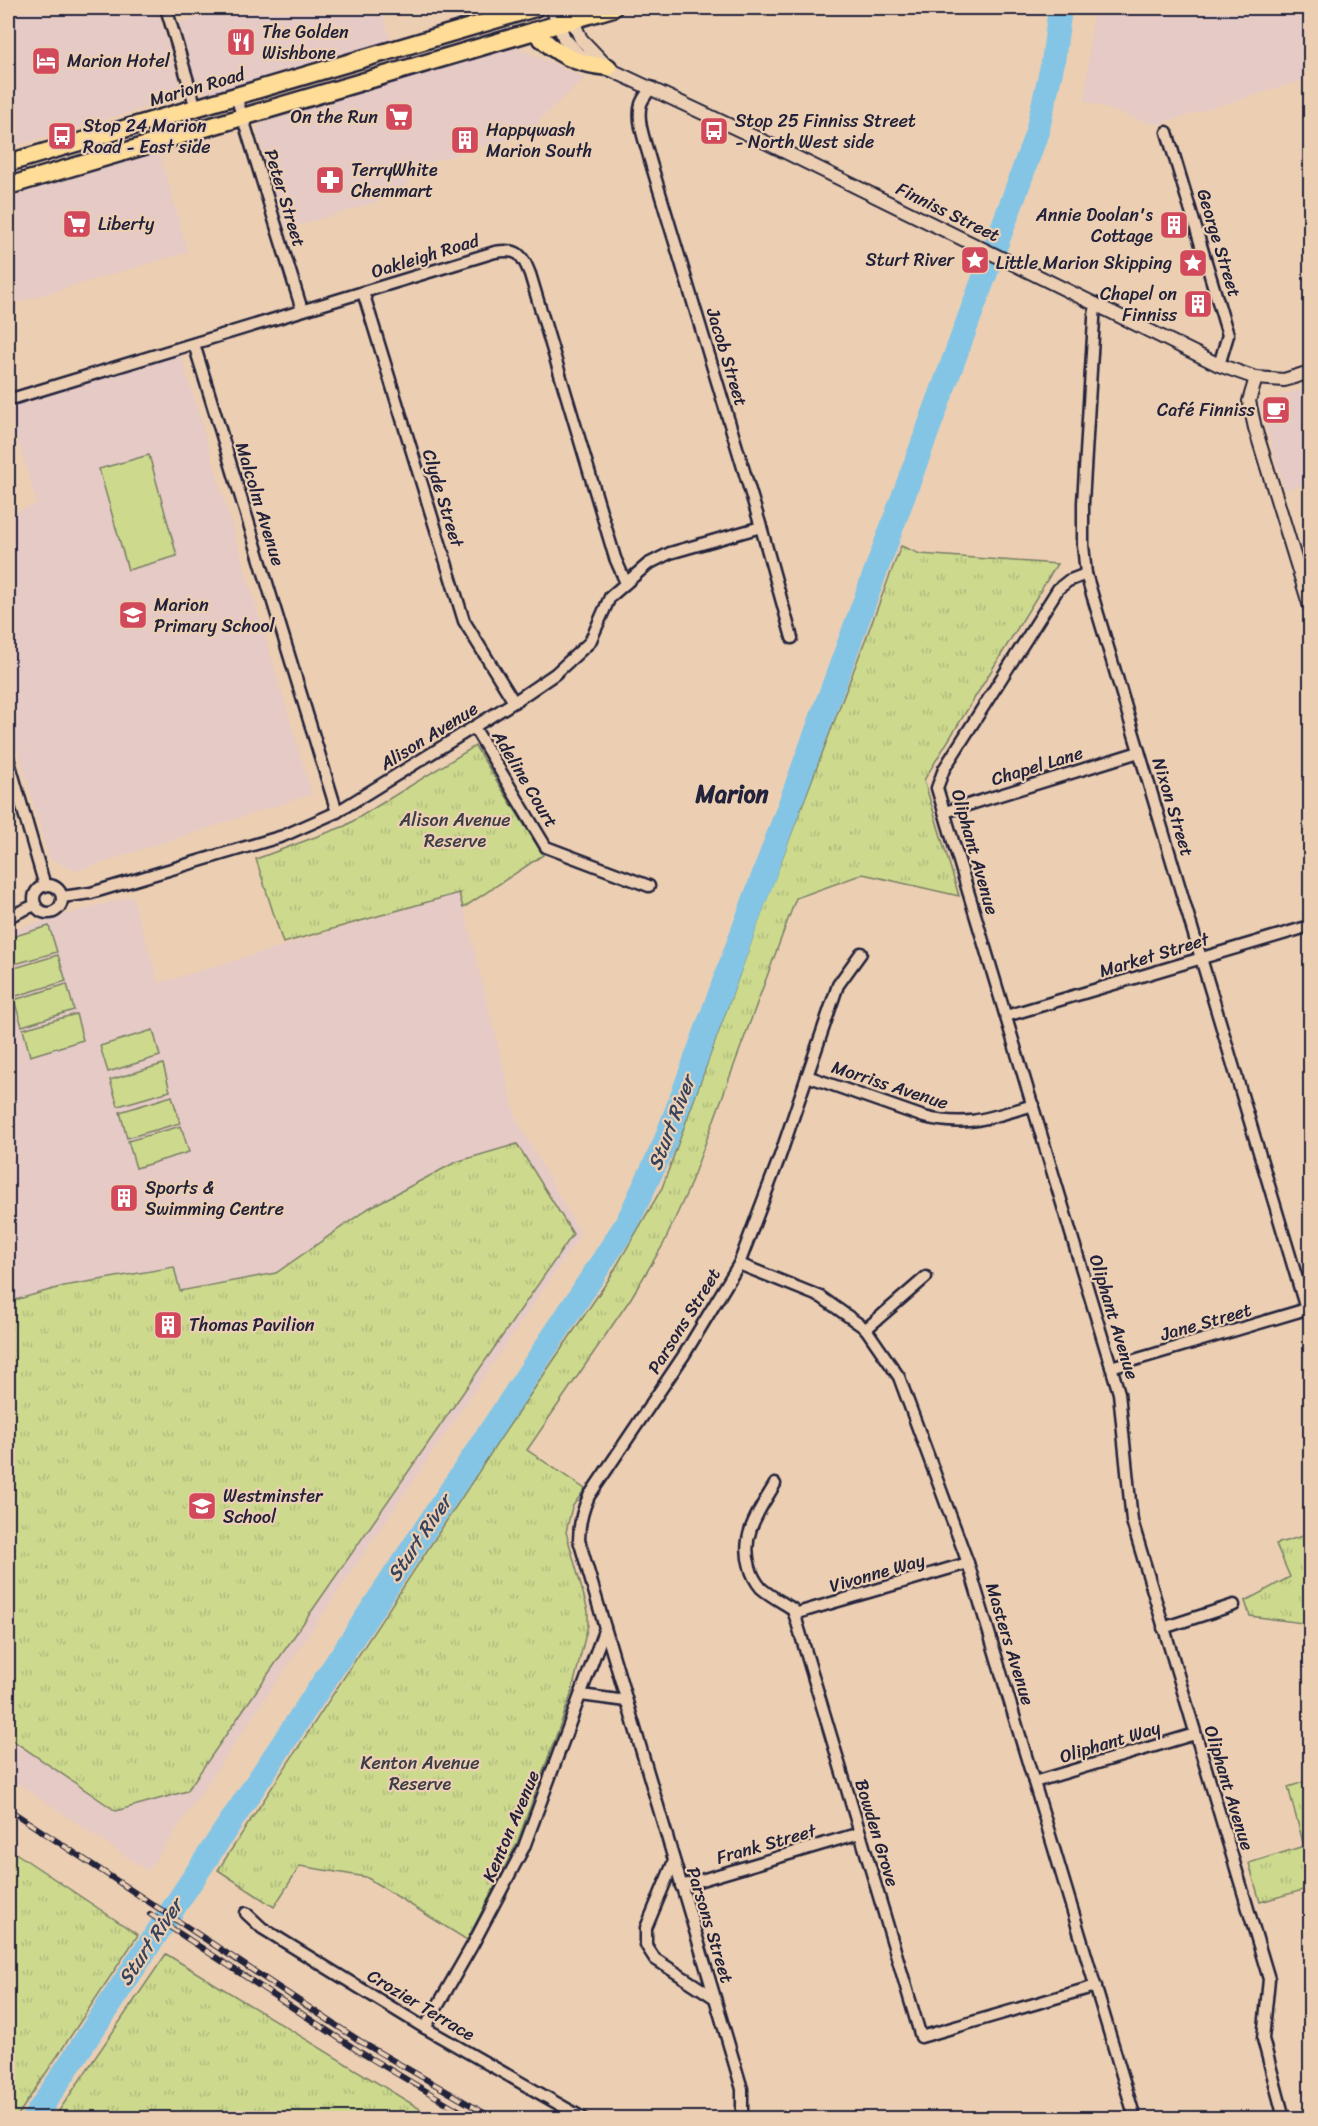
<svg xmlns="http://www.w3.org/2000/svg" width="1318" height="2126" font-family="Sriracha,sans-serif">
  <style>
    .built { fill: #e5cac5 }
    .grass { fill: #cdda8e; stroke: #787e64; stroke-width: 1.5 }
    .park { fill: url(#park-tufts); stroke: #787e64; stroke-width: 1.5 }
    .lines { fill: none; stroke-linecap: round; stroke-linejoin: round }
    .river { stroke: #84c5e5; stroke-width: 24 }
    .minor-casing { stroke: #22223b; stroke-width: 15 }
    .tertiary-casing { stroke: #22223b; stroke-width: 16 }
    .primary-casing { stroke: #22223b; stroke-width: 21 }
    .minor { stroke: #eccfb3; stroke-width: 10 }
    .tertiary { stroke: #eccfb3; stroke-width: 12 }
    .primary { stroke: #ffdd96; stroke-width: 16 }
    .rail-casing { stroke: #22223b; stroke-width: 6 }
    .rail { stroke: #eccfb3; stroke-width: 4; stroke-dasharray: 11; stroke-linecap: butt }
    .labels { text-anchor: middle; stroke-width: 4.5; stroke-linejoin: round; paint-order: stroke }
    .poi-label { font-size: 18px; fill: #22223b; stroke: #eccfb3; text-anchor: start }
    .street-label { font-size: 18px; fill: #22223b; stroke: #eccfb3 }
    .park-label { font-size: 18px; fill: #3c3e47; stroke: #eccfb3 }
    .water-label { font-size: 20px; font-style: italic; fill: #36435d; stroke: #eccfb3 }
    .district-label { font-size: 24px; font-weight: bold; fill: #22223b; stroke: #eccfb3 }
  </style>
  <defs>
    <pattern id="park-tufts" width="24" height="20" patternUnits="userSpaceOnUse" patternTransform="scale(1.5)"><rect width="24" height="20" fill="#cdda8e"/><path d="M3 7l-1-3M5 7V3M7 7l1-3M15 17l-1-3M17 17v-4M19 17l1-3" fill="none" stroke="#b0bb7b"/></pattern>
  </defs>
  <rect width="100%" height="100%" fill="#eccfb3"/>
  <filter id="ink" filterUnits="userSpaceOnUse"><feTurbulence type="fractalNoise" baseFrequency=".0167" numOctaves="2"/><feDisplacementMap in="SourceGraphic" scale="12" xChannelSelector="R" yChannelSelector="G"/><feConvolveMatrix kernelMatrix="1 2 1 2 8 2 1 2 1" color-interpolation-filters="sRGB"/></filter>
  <g filter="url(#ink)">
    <g class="built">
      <path d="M8,8h149l23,78 -8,14 -164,48z"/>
      <path d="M232,8h149l10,33 -181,53 -14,-10 -17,-61z"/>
      <path d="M1093,8h217v70l-155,47 -70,-24z"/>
      <path d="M514,46l71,32 -47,43 2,9 -136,40 6,22 -124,37 -29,-98 6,-13z"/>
      <path d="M159,151l29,101 -180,53v-110z"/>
      <path d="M180,351l132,443 -236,77 -27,-13 -41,-142v-202l29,-10 -29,-95v-9z"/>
      <path d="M1303,389l7,24v70l-25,7 -26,-88z"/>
      <path d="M460,893l57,228 64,113 -433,637 -140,-94v-846l124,-35 27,87z"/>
    </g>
    <g class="grass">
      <path d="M149,455l28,101 -49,14 -29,-101z"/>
      <path d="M49,926l8,26 -49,14v-28z"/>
      <path d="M58,955l8,26 -53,16 -5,-19v-8z"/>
      <path d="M67,984l7,26 -52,16 -8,-26z"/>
      <path d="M76,1014l7,26 -53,16 -7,-27z"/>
      <path d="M153,1030l7,26 -52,16 -8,-26z"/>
      <path d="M163,1064l7,27 -52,15 -8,-26z"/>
      <path d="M172,1096l8,27 -53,15 -7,-26z"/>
      <path d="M181,1126l8,26 -53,16 -8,-27z"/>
    </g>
    <g class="park">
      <path d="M901,546l19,8 137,10 -133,216 35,116 -96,-22 -67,24 -108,292 -25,55 -32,53 -104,152 58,39 -13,18 -6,25 22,79v14l-17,70 -54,148 -50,97 -101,-63 -66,-11 -26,41 -56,-37 284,-434 107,-157 53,-91 108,-298z"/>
      <path d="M475,746l68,109 -80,53 -4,-15 -176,50 -27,-84 89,-33z"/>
      <path d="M517,1144l56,90 -386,557 -71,20 -108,-74v-435l56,-16 110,-19 6,24 96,-18 93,-65 87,-46z"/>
      <path d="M1310,1534v90l-60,-8 -5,-15 45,-24 -14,-33z"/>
      <path d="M1310,1780v70l-4,1 4,17v20l-50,14 -11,-39 55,-17 -16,-59z"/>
      <path d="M8,1848l130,87 -122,183h-8z"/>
      <path d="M166,1954l269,164h-381z"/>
    </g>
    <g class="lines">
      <path class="river" d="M34,2118l544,-819 49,-76 37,-78 352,-954 21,-59 16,-70 7,-54"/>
      <g class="minor-casing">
        <g id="minor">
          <path d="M166,8l30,100"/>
          <path d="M651,87c-3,6 -8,11 -10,17 -5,17 5,40 9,56l111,367 31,111"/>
          <path d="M236,96l66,214"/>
          <path d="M1167,132l61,203 -9,30"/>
          <path d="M363,292l101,329 50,81"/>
          <path d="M1095,303l-12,200v42l3,29 220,735"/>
          <path d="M194,344l143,468"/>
          <path d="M8,400l487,-148c23,-4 27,2 35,22l85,284 11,25"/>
          <path d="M1086,574l-18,7 -10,8 -114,180 -7,19 182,605 13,128 137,458 -6,60 21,79"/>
          <path d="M474,727l72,120 103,39"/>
          <path d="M8,758l37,128"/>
          <path d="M945,812l194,-60"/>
          <circle cx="48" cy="899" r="14"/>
          <path d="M62,897l29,-4 192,-57 54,-24 177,-110 41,-28 35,-32 20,-45 38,-33 22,-11 91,-26"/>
          <path d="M8,917l27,-12"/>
          <path d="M1006,1016l304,-90"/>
          <path d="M807,1076l117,41c44,11 68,0 109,-12"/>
          <path d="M739,1264l82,33 45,32 33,48 69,186 167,555"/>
          <path d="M866,1329l60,-52"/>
          <path d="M1111,1367l199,-59"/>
          <path d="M775,1484c-16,27 -35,51 -25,83 2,8 6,15 11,21 9,8 21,14 32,21l128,428 175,-51"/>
          <path d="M794,1614l174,-51"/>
          <path d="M1163,1628l71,-23"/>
          <path d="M581,1695l45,6"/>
          <path d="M1034,1782l161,-48"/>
          <path d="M674,1861l-28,67v17l9,14 60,39"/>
          <path d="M681,1886l179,-53"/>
          <path d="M246,1913l16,15 163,100 158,90"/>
          <path d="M425,2028l48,-84 51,-97 81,-219"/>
          <path d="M742,2118v-29l-163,-549c0,-17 3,-29 10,-44l95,-141 55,-91 41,-108 58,-171 23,-32"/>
          <path d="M1305,2118l5,-1"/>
        </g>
      </g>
      <g class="tertiary-casing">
        <g id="tertiary">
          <path d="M552,8l12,30 15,17 186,87 454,223 37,13 28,2 26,-8"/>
          <path d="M567,8l14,31 22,23"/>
          <path d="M1256,378l-7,23 6,27 55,179"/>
        </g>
      </g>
      <g class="primary-casing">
        <g id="primary">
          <path d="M534,31c23,24 41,33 74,36"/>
          <path d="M8,163l527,-155"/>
          <path d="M8,186l605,-178"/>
        </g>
      </g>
      <use href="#minor" class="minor"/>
      <use href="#tertiary" class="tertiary"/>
      <use href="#primary" class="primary"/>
      <g class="rail-casing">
        <g id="rail">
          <path d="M8,1809l355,234 130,75"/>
          <path d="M150,1914l210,138 112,66"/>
        </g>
      </g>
      <use href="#rail" class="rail"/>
    </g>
  </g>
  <defs>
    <g id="restaurant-square" transform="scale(1.5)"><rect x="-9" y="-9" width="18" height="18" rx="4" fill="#d1495b" stroke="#eccfb3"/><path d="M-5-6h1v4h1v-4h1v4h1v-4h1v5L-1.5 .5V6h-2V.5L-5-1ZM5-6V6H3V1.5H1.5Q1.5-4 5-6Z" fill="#fff"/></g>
    <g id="hotel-square" transform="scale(1.5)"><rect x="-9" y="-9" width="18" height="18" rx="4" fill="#d1495b" stroke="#eccfb3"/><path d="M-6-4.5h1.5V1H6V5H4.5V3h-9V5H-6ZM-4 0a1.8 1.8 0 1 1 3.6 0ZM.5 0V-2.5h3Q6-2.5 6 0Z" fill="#fff"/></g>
    <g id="supermarket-square" transform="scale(1.5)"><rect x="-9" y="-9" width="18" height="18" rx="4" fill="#d1495b" stroke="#eccfb3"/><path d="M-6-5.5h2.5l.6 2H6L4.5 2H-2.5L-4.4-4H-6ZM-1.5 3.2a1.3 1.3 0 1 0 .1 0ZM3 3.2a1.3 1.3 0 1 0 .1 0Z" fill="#fff"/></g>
    <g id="bus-square" transform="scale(1.5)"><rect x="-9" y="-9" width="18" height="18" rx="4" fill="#d1495b" stroke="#eccfb3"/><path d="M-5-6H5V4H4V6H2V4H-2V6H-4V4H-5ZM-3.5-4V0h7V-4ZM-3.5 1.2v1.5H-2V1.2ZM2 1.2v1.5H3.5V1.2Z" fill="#fff"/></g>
    <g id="building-square" transform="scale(1.5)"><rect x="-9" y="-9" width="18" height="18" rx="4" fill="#d1495b" stroke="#eccfb3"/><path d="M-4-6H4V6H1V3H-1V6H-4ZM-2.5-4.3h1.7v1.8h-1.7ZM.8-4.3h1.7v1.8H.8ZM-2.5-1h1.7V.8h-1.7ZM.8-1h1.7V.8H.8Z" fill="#fff"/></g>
    <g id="pharmacy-square" transform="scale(1.5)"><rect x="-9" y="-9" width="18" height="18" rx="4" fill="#d1495b" stroke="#eccfb3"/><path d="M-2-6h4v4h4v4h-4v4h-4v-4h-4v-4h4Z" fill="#fff"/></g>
    <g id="sight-square" transform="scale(1.5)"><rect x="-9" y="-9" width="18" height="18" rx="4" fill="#d1495b" stroke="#eccfb3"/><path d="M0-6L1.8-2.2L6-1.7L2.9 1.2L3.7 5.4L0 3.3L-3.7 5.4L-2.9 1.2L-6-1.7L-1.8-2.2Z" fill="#fff"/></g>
    <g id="cafe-square" transform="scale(1.5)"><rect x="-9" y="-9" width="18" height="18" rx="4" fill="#d1495b" stroke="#eccfb3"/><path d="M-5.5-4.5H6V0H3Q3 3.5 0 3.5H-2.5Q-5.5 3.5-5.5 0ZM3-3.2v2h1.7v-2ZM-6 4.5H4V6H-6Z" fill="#fff"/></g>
    <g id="school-square" transform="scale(1.5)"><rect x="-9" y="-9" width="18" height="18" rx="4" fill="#d1495b" stroke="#eccfb3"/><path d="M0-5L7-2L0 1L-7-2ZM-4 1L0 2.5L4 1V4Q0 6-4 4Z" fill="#fff"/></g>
  </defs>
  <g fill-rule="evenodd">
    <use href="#restaurant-square" x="241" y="42"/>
    <use href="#hotel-square" x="46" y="61"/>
    <use href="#supermarket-square" x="399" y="117"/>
    <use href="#bus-square" x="714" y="131"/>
    <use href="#bus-square" x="62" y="136"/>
    <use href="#building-square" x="465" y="140"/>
    <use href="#pharmacy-square" x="330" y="180"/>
    <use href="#supermarket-square" x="77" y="224"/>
    <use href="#building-square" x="1174" y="225"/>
    <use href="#sight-square" x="975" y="260"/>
    <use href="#sight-square" x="1193" y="263"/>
    <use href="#building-square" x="1198" y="304"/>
    <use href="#cafe-square" x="1276" y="410"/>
    <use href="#school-square" x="133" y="615"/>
    <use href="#building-square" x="124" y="1198"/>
    <use href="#building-square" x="168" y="1325"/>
    <use href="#school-square" x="202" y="1506"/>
  </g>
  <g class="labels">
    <g class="poi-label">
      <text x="262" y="38">The Golden<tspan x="262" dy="21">Wishbone</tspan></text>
      <text x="67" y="67">Marion Hotel</text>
      <text x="378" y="123" text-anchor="end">On the Run</text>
      <text x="735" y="127">Stop 25 Finniss Street<tspan x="735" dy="21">- North West side</tspan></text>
      <text x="83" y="132">Stop 24 Marion<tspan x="83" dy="21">Road - East side</tspan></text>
      <text x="486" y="136">Happywash<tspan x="486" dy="21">Marion South</tspan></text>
      <text x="351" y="176">TerryWhite<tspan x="351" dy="21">Chemmart</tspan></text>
      <text x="1153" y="221" text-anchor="end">Annie Doolan's<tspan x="1153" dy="21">Cottage</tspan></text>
      <text x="98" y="230">Liberty</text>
      <text x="954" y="266" text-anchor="end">Sturt River</text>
      <text x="1172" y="269" text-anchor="end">Little Marion Skipping</text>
      <text x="1177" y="300" text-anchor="end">Chapel on<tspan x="1177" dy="21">Finniss</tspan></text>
      <text x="1255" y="416" text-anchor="end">Café Finniss</text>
      <text x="154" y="611">Marion<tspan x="154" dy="21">Primary School</tspan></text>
      <text x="145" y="1194">Sports &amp;<tspan x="145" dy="21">Swimming Centre</tspan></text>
      <text x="189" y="1331">Thomas Pavilion</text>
      <text x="223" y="1502">Westminster<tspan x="223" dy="21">School</tspan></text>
    </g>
    <g class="street-label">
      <text transform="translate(197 87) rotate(-16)" y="6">Marion Road</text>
      <text transform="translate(285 198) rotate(73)" y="6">Peter Street</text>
      <text transform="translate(948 212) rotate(26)" y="6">Finniss Street</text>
      <text transform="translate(1219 243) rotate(73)" y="6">George Street</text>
      <text transform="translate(425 256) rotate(-17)" y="6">Oakleigh Road</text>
      <text transform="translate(727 357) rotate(73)" y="6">Jacob Street</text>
      <text transform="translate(443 498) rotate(73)" y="6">Clyde Street</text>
      <text transform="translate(260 504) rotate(73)" y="6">Malcolm Avenue</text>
      <text transform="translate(429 736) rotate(-32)" y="6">Alison Avenue</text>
      <text transform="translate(1037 766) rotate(-17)" y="6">Chapel Lane</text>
      <text transform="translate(525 779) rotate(59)" y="6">Adeline Court</text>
      <text transform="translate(1173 807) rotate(73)" y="6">Nixon Street</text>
      <text transform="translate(975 852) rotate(74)" y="6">Oliphant Avenue</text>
      <text transform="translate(1154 955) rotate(-17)" y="6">Market Street</text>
      <text transform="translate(890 1085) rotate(18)" y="6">Morriss Avenue</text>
      <text transform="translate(1114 1317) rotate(73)" y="6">Oliphant Avenue</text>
      <text transform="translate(684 1321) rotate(-58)" y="6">Parsons Street</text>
      <text transform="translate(1206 1322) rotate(-16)" y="6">Jane Street</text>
      <text transform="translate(877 1573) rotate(-16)" y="6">Vivonne Way</text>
      <text transform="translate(1010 1644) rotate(73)" y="6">Masters Avenue</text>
      <text transform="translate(1110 1742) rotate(-17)" y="6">Oliphant Way</text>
      <text transform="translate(1229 1788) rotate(73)" y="6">Oliphant Avenue</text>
      <text transform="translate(511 1826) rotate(-67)" y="6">Kenton Avenue</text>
      <text transform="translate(877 1833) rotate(73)" y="6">Bowden Grove</text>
      <text transform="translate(766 1844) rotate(-16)" y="6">Frank Street</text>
      <text transform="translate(710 1925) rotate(73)" y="6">Parsons Street</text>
      <text transform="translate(421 2005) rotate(31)" y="6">Crozier Terrace</text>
    </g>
    <g class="park-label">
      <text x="455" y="826">Alison Avenue<tspan x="455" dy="21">Reserve</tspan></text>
      <text x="420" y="1769">Kenton Avenue<tspan x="420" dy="21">Reserve</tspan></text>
    </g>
    <g class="water-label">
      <text transform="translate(671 1123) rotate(-69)" y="7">Sturt River</text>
      <text transform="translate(419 1538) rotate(-56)" y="7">Sturt River</text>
      <text transform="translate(150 1942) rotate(-56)" y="7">Sturt River</text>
    </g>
    <g class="district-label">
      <text x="732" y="802">Marion</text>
    </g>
  </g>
  <rect width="1318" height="2126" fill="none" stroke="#eccfb3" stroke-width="30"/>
  <rect x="15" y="15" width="1288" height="2096" fill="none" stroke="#22223b" stroke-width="2" filter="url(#ink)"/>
</svg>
